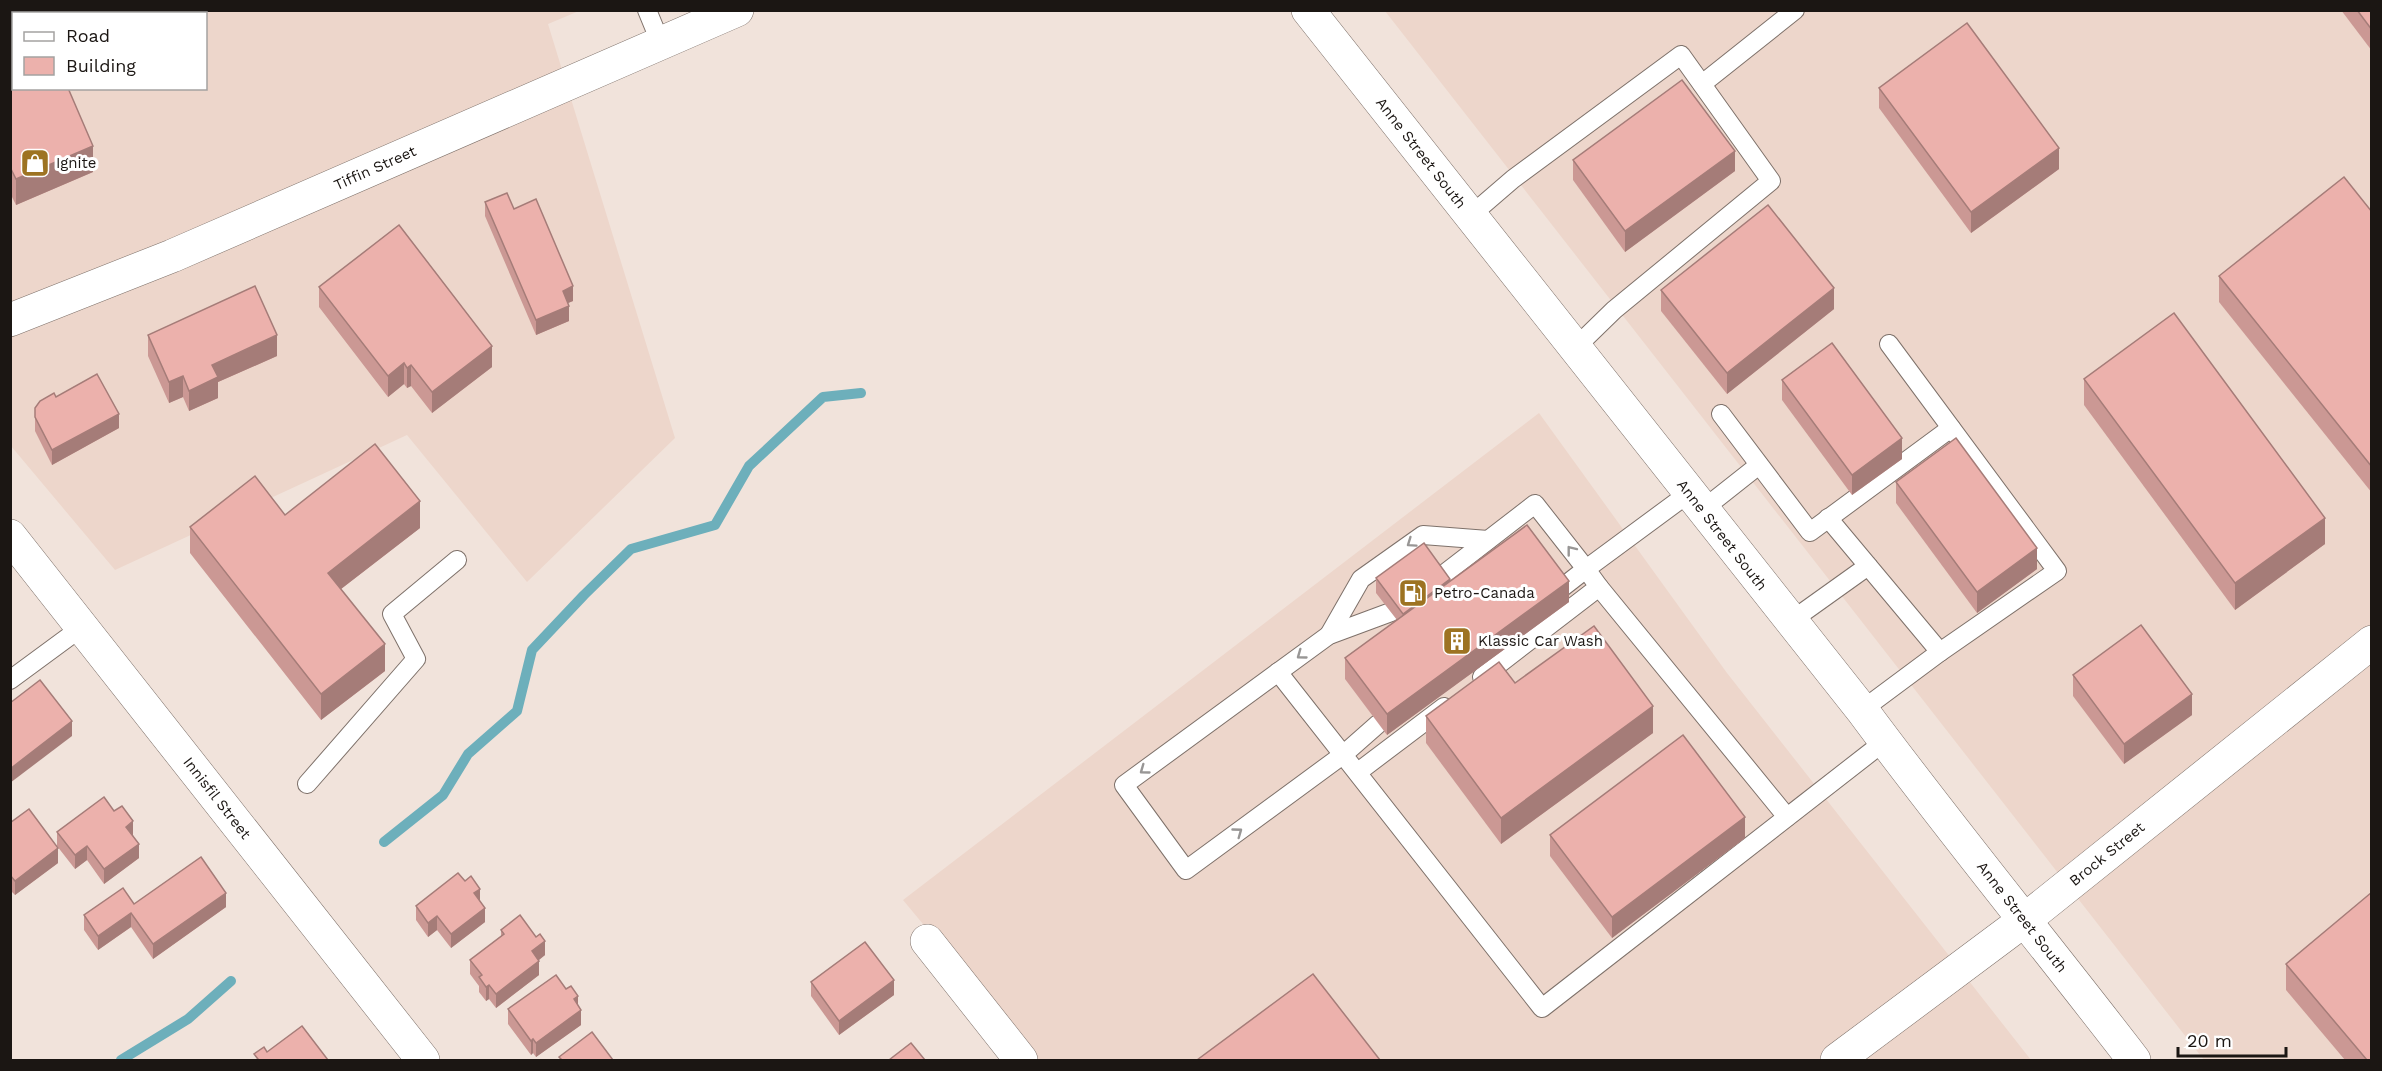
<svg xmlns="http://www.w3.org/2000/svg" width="2382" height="1071" font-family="'Work Sans',sans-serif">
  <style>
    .built { fill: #edd6cb; fill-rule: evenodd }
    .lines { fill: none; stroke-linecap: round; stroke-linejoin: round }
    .stream { stroke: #6dafbb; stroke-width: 10 }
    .lane-casing { stroke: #7e716a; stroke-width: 20 }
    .street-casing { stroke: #7e716a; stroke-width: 34 }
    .secondary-casing { stroke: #7e716a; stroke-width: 34 }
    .lane { stroke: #fff; stroke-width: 18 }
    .street { stroke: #fff; stroke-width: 33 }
    .secondary { stroke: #fff; stroke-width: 33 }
    .wall { fill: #cb9894 }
    .shaded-wall { fill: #a57c78 }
    .building { fill: #ecb1ac; stroke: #a57c78; stroke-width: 1.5 }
    .oneway { stroke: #989695 }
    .labels { text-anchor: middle; stroke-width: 6; stroke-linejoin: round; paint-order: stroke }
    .street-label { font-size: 15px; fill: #1b1613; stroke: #fff }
    .poi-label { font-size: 15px; fill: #1b1613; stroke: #fff; text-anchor: start }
  </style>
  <rect width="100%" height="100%" fill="#f1e3db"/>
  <g class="built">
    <path d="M10,11h569l-31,13 127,414 -148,144 -120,-147 -292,135 -104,-124zM14,14h192v74h-192z"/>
    <path d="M1385,11h986v1049h-167z"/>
    <path d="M1539,413l188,260 304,387h-995l-133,-160z"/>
  </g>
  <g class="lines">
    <g class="stream">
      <path d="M384,842l59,-47 25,-41 49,-43 15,-61 52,-55 47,-46 84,-24 34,-59 74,-69 38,-4"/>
      <path d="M121,1060l67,-41 43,-38"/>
    </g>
    <g class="lane-casing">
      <g id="lane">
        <path d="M647,10l14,34"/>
        <path d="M1702,84l93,-74"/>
        <path d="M1470,216l43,-37 168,-124 90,126 -157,129 -39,38"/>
        <path d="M1721,414l89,118 141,-104"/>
        <path d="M1702,510l57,-45"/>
        <path d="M1828,518l112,134"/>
        <path d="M1439,578l96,-74 51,65 -27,21"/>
        <path d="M1599,587l188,230"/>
        <path d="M1791,621l77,-55"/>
        <path d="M1329,635l32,-56 62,-44 65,5"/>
        <path d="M1278,672l264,336 343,-267"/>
        <path d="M1482,677l117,-90 -13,-18 103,-76"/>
        <path d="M10,680l72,-53"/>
        <path d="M1862,710l78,-58 117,-81 -168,-227"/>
        <path d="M1378,724l-34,30 -158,116 -62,-85 205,-150 62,-23"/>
        <path d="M1358,772l86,-65"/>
        <path d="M307,784l109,-125 -24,-45 65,-54"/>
      </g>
    </g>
    <g class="street-casing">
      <g id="street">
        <path d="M10,536l413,524"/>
        <path d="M927,941l94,119"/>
        <path d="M1837,1060l189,-141 346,-277"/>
      </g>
    </g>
    <g class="secondary-casing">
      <g id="secondary">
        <path d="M1308,10l554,700c88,119 182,233 272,350"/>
        <path d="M10,320l162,-64 565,-246"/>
      </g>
    </g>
    <use href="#lane" class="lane"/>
    <use href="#street" class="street"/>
    <use href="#secondary" class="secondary"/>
  </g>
  <g class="wall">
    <path d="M10,10l83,162 -77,33 -6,-12z"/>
    <path d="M2341,10h31v41z"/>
    <path d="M1879,88l180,81 -88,64 -92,-125z"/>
    <path d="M1573,160l162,11 -110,81 -52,-72z"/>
    <path d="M485,202l29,7 59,92 -5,2 1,18 -33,14 -51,-119z"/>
    <path d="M2372,212v281l-153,-191v-26z"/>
    <path d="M319,287l173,80 -60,46 -21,-27 -4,2 -3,-4 -16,13 -69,-90z"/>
    <path d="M1661,290l173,19 -107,85 -66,-83z"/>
    <path d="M148,335l129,21 -59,26v16l-29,13 -6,-14 -14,6 -21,-47z"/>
    <path d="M2084,379l241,165 -90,66 -151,-205z"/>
    <path d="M1782,380l120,79 -50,36 -70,-95z"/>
    <path d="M56,397l63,31 -67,37 -17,-34v-23z"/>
    <path d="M1896,482l141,87 -60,44 -81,-110z"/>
    <path d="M285,515l135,13 -79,61 44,82 -64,49 -131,-167v-26z"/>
    <path d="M1376,578l74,3 119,21 -182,133 -42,-56v-21l52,-38 -21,-27z"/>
    <path d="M2073,675l119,40 -68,49 -51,-68z"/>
    <path d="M1515,683l138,50 -152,111 -75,-101v-27z"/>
    <path d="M10,823l48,40 -43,32 -5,-5z"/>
    <path d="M57,832l76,3 6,23 -35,26 -17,-24 -12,9 -18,-23z"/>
    <path d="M1550,835l195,3 -133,100 -62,-82z"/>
    <path d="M480,901l5,21 -34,26 -14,-18 -9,7 -12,-17v-14z"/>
    <path d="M134,904l92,3 -73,52 -22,-32 -33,23 -14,-20v-15z"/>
    <path d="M501,930l44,25 -7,5 1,15 -43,33 -7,-9 -3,2 -7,-9v-6l-9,-12v-14l31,-24z"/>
    <path d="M2286,964l86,96h-27l-59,-70z"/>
    <path d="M811,982l83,13 -55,40 -28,-39z"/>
    <path d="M578,1006l3,19 -45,32 -3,-4 -2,2 -23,-31v-15z"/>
  </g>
  <g class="shaded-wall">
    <path d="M93,146v26l-77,33v-26z"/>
    <path d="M2059,148v21l-88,64v-21z"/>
    <path d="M1735,151v20l-110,81v-21z"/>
    <path d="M573,286v15l-10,4v-14z"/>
    <path d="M1834,288v21l-107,85v-21z"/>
    <path d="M569,306v15l-33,14v-15z"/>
    <path d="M277,335v21l-59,26v16l-29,13v-20l23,-26z"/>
    <path d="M492,346v21l-60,46v-21z"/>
    <path d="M404,363v21l-16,13v-21z"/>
    <path d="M411,365v21l-4,2v-20z"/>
    <path d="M183,376v21l-14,6v-21z"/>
    <path d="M119,414v14l-67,37v-15z"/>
    <path d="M1902,438v21l-50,36v-20z"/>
    <path d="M420,501v27l-92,71v-26z"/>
    <path d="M2325,518v26l-90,66v-27z"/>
    <path d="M2037,548v21l-60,44v-21z"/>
    <path d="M1450,579v14l-47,35v-14z"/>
    <path d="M1569,581v21l-182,133v-21z"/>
    <path d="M385,644v27l-64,49v-26z"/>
    <path d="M2192,694v21l-68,49v-20z"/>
    <path d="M1653,706v27l-152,111v-26z"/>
    <path d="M72,721v15l-62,47v-14z"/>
    <path d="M1745,817v21l-133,100v-21z"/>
    <path d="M133,821v14l-7,6v-14z"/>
    <path d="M139,844v14l-35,26v-15z"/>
    <path d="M87,846v14l-12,9v-14z"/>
    <path d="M58,848v15l-43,32v-14z"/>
    <path d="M480,889v14l-6,-10z"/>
    <path d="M226,893v14l-73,52v-15z"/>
    <path d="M485,908v14l-34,26v-14z"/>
    <path d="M131,913v14l-33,23v-14z"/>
    <path d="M437,916v14l-9,7v-14z"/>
    <path d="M545,941v14l-13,11v-15z"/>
    <path d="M539,961v14l-43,33v-14z"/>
    <path d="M894,980v15l-55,40v-14z"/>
    <path d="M489,985v14l-3,2v-14z"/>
    <path d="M578,996v14l-4,-11z"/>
    <path d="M581,1010v15l-45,32v-14z"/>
    <path d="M533,1039v14l-2,2v-14z"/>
  </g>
  <g class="building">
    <path d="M10,10h25l1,4h-22v74h54l25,58 -77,33 -6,-12z"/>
    <path d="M2357,10h15v20z"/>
    <path d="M1967,23l92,125 -88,64 -92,-124z"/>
    <path d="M1682,80l53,71 -110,80 -52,-71z"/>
    <path d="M2344,177l28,35v255l-153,-191z"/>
    <path d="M507,193l7,16 22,-10 37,87 -10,5 6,15 -33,14 -51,-118z"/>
    <path d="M1768,205l66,83 -107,85 -66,-83z"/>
    <path d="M399,225l93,121 -60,46 -21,-27 -4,3 -3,-5 -16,13 -69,-89z"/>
    <path d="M255,286l22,49 -65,30 6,12 -29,14 -6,-15 -14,6 -21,-47z"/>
    <path d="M2174,313l151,205 -90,65 -151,-204z"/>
    <path d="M1832,343l70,95 -50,37 -70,-95z"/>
    <path d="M97,374l22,40 -67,36 -17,-33v-9l5,-7 14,-8 2,4z"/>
    <path d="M1956,438l81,110 -60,44 -81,-110z"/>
    <path d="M375,444l45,57 -92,72 57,71 -64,50 -131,-167 65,-51 30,39z"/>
    <path d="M1527,525l42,56 -182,133 -42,-56z"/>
    <path d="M1424,543l26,36 -47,35 -27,-36z"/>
    <path d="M2141,625l51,69 -68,50 -51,-69z"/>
    <path d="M1594,626l59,80 -152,112 -75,-102 73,-54 16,21z"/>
    <path d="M40,680l32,41 -62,48v-66z"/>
    <path d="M1683,735l62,82 -133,100 -62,-82z"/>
    <path d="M104,797l10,14 8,-5 11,15 -7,6 13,17 -35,25 -17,-23 -12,9 -18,-23z"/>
    <path d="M29,809l29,39 -43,33 -5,-6v-52z"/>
    <path d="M201,857l25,36 -73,51 -22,-31 -33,23 -14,-21 39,-27 11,16z"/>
    <path d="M458,873l7,8 6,-5 9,13 -6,4 11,15 -34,26 -14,-18 -9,7 -12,-17z"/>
    <path d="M2372,892v168h-5l-81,-96z"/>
    <path d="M520,915l16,22 4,-3 5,7 -13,10 7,10 -43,33 -7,-9 -3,2 -7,-10 3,-2 -12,-15 34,-26 -3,-4z"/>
    <path d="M865,942l29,38 -55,41 -28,-39z"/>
    <path d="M1313,974l67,86h-183z"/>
    <path d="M556,975l10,14 5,-3 7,10 -4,3 7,11 -45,33 -3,-4 -2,2 -23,-32z"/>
    <path d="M302,1026l26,34h-72l2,-1 -4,-5 10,-7 3,5z"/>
    <path d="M592,1032l21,28h-51l-3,-3z"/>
    <path d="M911,1043l14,17h-36z"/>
  </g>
  <defs><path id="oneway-chevron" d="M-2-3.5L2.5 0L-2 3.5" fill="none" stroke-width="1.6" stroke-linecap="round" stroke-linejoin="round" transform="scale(1.5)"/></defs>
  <g class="oneway">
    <use href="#oneway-chevron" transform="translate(1411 543) rotate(145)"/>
    <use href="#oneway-chevron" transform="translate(1571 550) rotate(-128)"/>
    <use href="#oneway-chevron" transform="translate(1301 655) rotate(144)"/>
    <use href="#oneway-chevron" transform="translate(1144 770) rotate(144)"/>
    <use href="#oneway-chevron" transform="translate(1238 832) rotate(-36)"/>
  </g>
  <defs>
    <g id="shop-square" transform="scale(1.5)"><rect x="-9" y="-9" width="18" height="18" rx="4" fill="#9d7322" stroke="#fff"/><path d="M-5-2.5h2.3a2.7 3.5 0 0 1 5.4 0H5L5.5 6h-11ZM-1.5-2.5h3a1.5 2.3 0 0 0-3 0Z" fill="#fff"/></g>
    <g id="fuel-square" transform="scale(1.5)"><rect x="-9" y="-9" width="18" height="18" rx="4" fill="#9d7322" stroke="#fff"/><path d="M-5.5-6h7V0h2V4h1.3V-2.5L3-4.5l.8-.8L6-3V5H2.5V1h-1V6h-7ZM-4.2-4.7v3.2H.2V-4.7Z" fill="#fff"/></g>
    <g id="building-square" transform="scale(1.5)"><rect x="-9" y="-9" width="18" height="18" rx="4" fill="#9d7322" stroke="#fff"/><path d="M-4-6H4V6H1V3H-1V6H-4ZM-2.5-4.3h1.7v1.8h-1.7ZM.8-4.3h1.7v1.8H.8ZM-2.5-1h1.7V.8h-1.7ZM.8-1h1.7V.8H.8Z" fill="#fff"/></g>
  </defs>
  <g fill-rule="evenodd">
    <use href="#shop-square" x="35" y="163"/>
    <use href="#fuel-square" x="1413" y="593"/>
    <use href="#building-square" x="1457" y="641"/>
  </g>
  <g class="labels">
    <g class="street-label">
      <text transform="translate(1421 153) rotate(52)" y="5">Anne Street South</text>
      <text transform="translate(375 168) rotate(-24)" y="5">Tiffin Street</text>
      <text transform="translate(1722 535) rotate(52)" y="5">Anne Street South</text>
      <text transform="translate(217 798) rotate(52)" y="5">Innisfil Street</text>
      <text transform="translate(2107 854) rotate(-39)" y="5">Brock Street</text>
      <text transform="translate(2022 917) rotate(52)" y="5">Anne Street South</text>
    </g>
    <g class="poi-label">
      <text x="56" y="168">Ignite</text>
      <text x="1434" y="598">Petro-Canada</text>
      <text x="1478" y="646">Klassic Car Wash</text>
    </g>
  </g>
  <rect width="2382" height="1071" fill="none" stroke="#1b1613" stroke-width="24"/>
  <rect x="12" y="12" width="195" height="78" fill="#ffffff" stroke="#a4a2a1" stroke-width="1.5"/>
  <rect x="24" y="32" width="30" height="9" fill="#ffffff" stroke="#a4a2a1" stroke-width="1.5"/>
  <text x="66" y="42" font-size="18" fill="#1b1613">Road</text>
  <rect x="24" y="57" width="30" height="18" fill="#ecb1ac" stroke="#a4a2a1" stroke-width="1.5"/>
  <text x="66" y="72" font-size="18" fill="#1b1613">Building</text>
  <path d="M2178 1047v9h108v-9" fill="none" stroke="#1b1613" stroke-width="3"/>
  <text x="2187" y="1047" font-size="18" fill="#1b1613" stroke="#ffffff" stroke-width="4.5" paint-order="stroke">20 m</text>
</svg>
